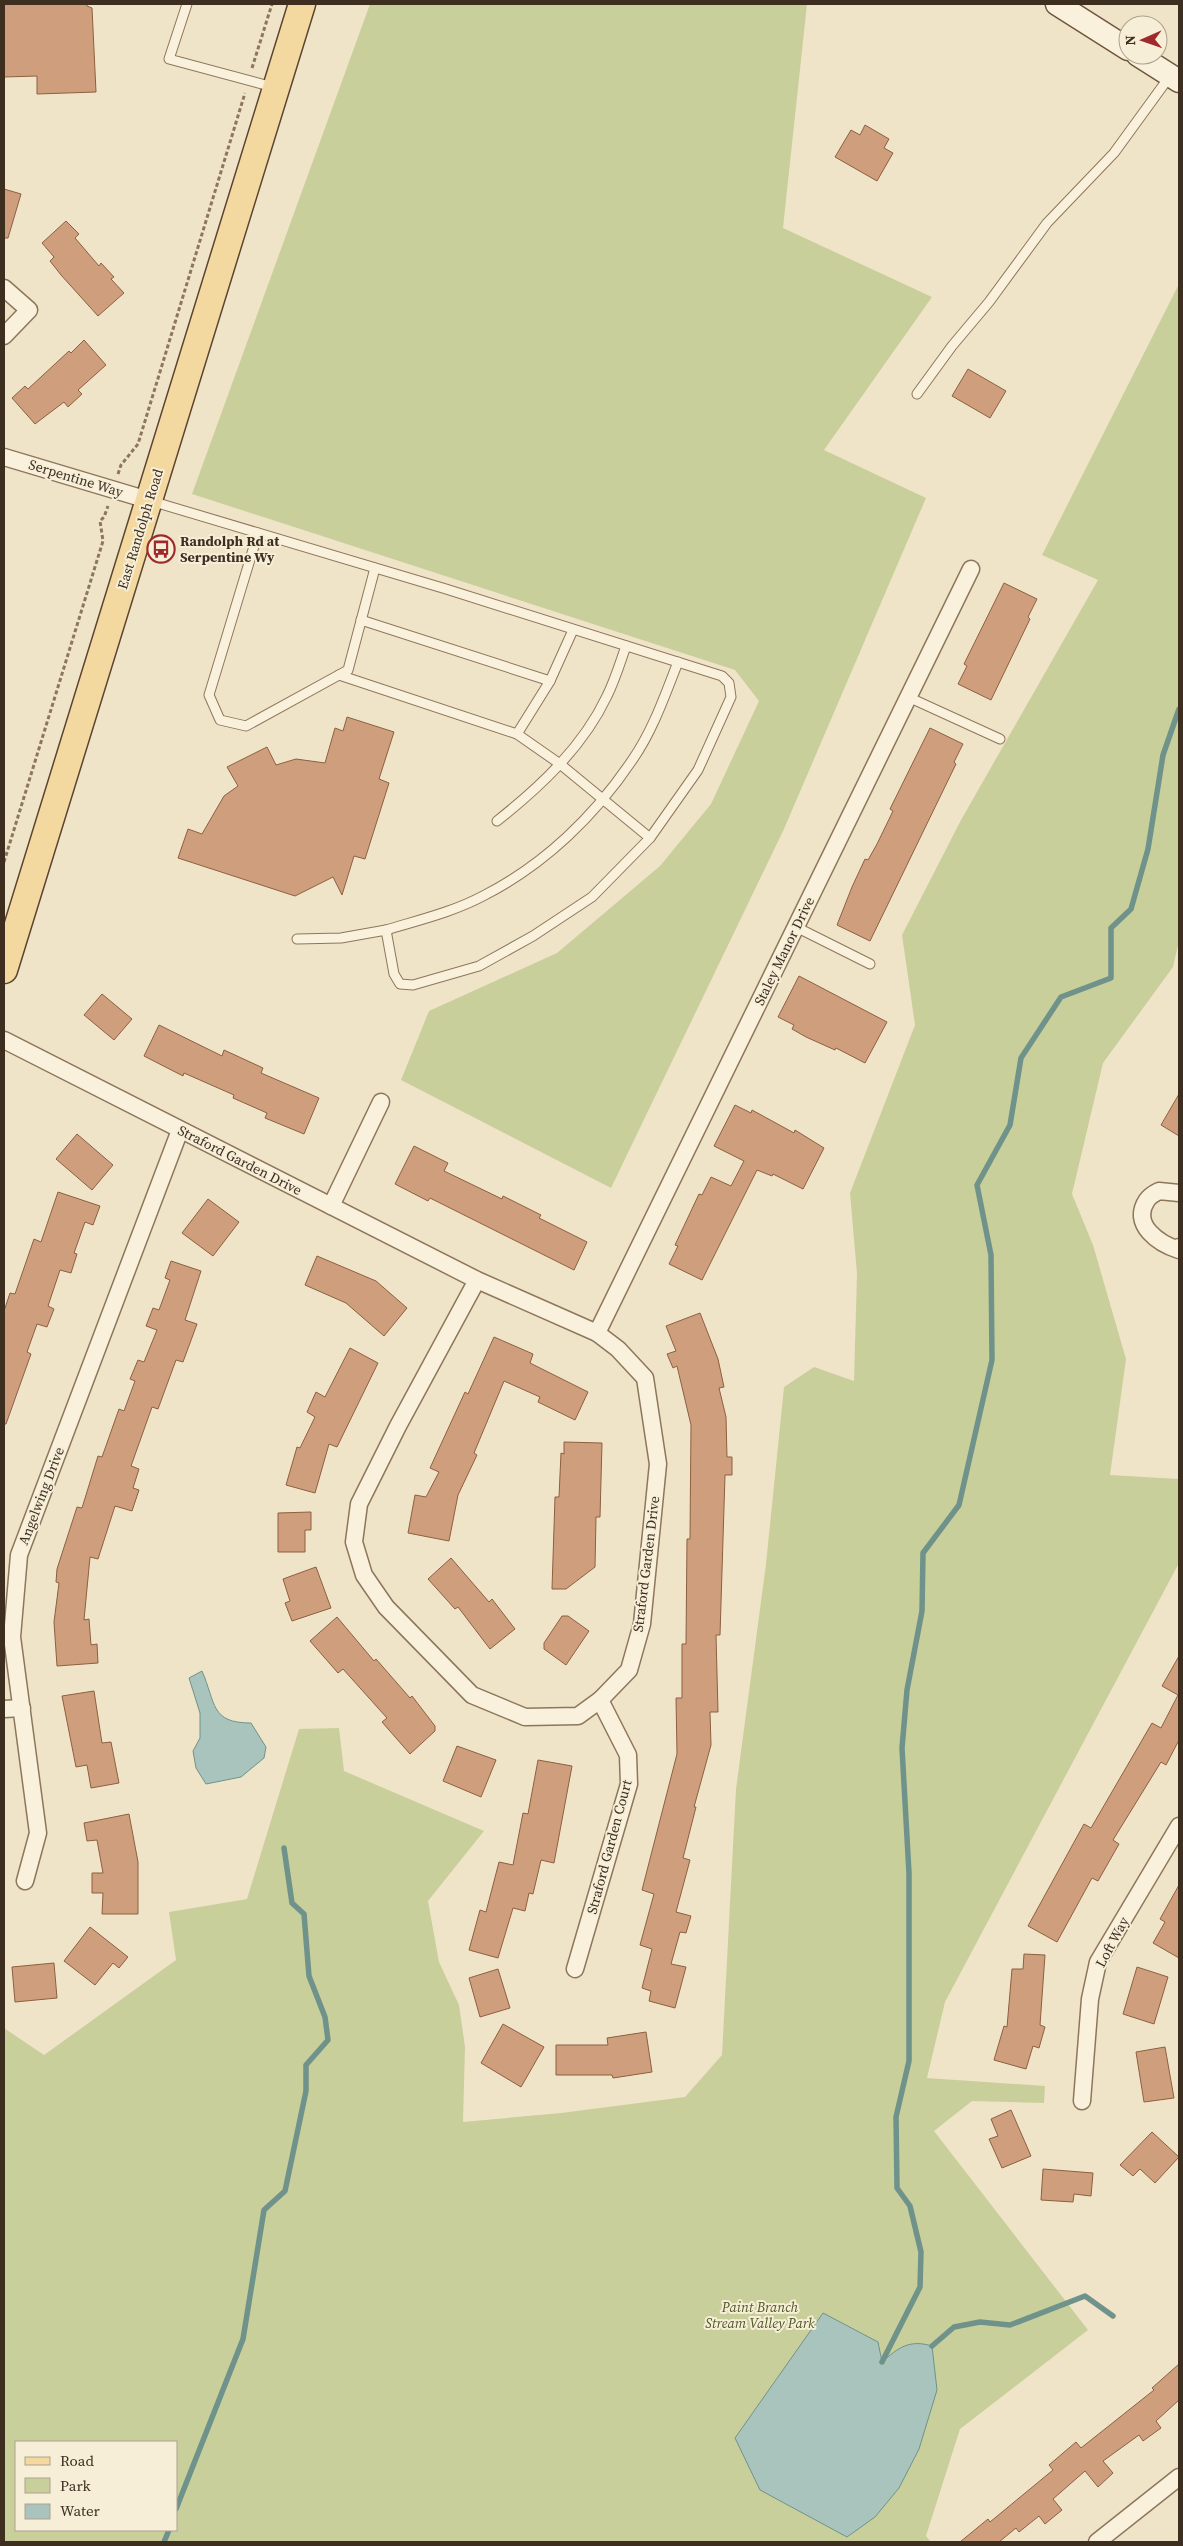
<svg xmlns="http://www.w3.org/2000/svg" width="1183" height="2546" font-family="'Source Serif 4',serif">
  <style>
    .green { fill: #c9cf9b; fill-rule: evenodd }
    .water { fill: #a9c4bc; stroke: #6f938a }
    .lines { fill: none; stroke-linecap: round; stroke-linejoin: round }
    .stream { stroke: #6f938a; stroke-width: 5.5 }
    .building { fill: #cf9f7d; stroke: #8d5f41 }
    .service-casing { stroke: #8d765c; stroke-width: 11 }
    .minor-casing { stroke: #8d765c; stroke-width: 19 }
    .secondary-casing { stroke: #6f573f; stroke-width: 25 }
    .primary-casing { stroke: #5b4430; stroke-width: 29 }
    .path { stroke: #8d765c; stroke-width: 3; stroke-dasharray: 4 2.5; stroke-linecap: butt }
    .service { stroke: #faf1dc; stroke-width: 9 }
    .minor { stroke: #faf1dc; stroke-width: 16 }
    .secondary { stroke: #faf1dc; stroke-width: 22 }
    .primary { stroke: #f3d9a0; stroke-width: 26 }
    .labels { text-anchor: middle; stroke-width: 4; stroke-linejoin: round; paint-order: stroke }
    .street-label { font-size: 14px; fill: #3d2e20; stroke: #f7eed8 }
    .poi-label { font-size: 14px; font-weight: bold; fill: #3d2e20; stroke: #f7eed8; text-anchor: start }
    .park-label { font-size: 14px; font-style: italic; fill: #4d5a26; stroke: #f7eed8 }
  </style>
  <rect width="100%" height="100%" fill="#f0e4c8"/>
  <g class="green">
    <path d="M370,4h437l-24,224 149,69 -108,153 102,48 -142,331 -173,359 -210,-108 28,-69 128,-58 103,-87 51,-62 48,-103 -24,-31 -543,-176z"/>
    <path d="M1179,284v657l-6,26 -70,96 -31,131 21,51 33,114 -16,116 69,4v84l-234,439 -18,76 118,8 -1,17 -72,-2 -38,30 154,199 -128,99 -34,107 5,6h-927v-514l40,27 132,-95 -7,-48 78,-13 52,-170 40,-1 5,43 140,60 -56,70 11,61 20,43 6,42 -2,75 98,-9 124,-16 37,-42 14,-266 30,-225 18,-177 30,-20 40,14 3,-107 -7,-81 65,-168 -13,-90 59,-115 137,-240 -56,-25zM16,2442h160v88h-160z"/>
  </g>
  <g class="water">
    <path d="M202,1671c14,32 8,52 49,52l15,24 -2,11 -23,19 -35,7 -10,-16 -3,-17 7,-13v-25l-11,-35z"/>
    <path d="M823,2313l55,29 4,20c16,-14 27,-23 50,-16l5,44 -18,59 -20,39 -24,29 -28,20 -87,-47 -25,-52z"/>
  </g>
  <g class="lines">
    <g class="stream">
      <path d="M932,2346l22,-19 26,-5 30,3 75,-29 28,20"/>
      <path d="M882,2362l38,-75 1,-35 -11,-46 -13,-18 -1,-71 13,-56v-188l-7,-125 5,-58 15,-79 1,-58 36,-48 33,-145 -1,-105 -14,-70 33,-60 11,-67 40,-61 50,-19v-50l20,-19 17,-60 15,-94 16,-46"/>
      <path d="M176,2509l67,-170 21,-129 21,-19 21,-100v-26l22,-25 -3,-23 -16,-41 -5,-62 -12,-11 -8,-55"/>
      <path d="M164,2542l5,-12"/>
    </g>
  </g>
  <g class="building">
    <path d="M4,4h83v2l5,2 4,84 -59,2v-18l-33,1z"/>
    <path d="M865,125l24,14 -5,9 9,5 -16,28 -42,-24 16,-27 9,5z"/>
    <path d="M4,189l17,5 -13,44h-4z"/>
    <path d="M66,221l13,13 -4,4 24,28 2,-3 13,14 -3,2 13,14 -26,23 -37,-41 -11,-14 4,-4 -12,-14z"/>
    <path d="M84,340l22,25 -28,25 4,4 -14,13 -4,-5 -29,22 -23,-26 13,-12 3,3 41,-38 2,2z"/>
    <path d="M968,369l38,22 -16,27 -38,-22z"/>
    <path d="M1004,583l33,16 -9,18 2,2 -39,81 -33,-16 9,-18 -3,-2z"/>
    <path d="M347,717l47,15 -15,47 10,4 -24,76 -11,-3 -12,39 -9,-18 -38,19 -117,-38 10,-29 14,5 22,-38 14,-10 -11,-19 40,-20 9,18 20,-6 29,4 10,-35 8,3z"/>
    <path d="M930,728l33,16 -9,18 2,2 -86,177 -33,-16 15,-38 13,-28 3,1 9,-16 16,-33 -3,-2z"/>
    <path d="M799,976l88,46 -22,41 -29,-15 -1,2 -29,-13 -14,-8 2,-4 -16,-8z"/>
    <path d="M102,994l30,25 -18,21 -30,-25z"/>
    <path d="M159,1025l63,31 2,-6 39,18 -2,5 58,25 -15,36 -39,-16 2,-5 -34,-15 1,-3 -50,-22 -1,3 -39,-20z"/>
    <path d="M1179,1094v42l-18,-11z"/>
    <path d="M735,1105l16,8 1,-3 42,23 1,-3 29,18 -21,41 -30,-15 -1,2 -15,-6 -55,110 -33,-16 9,-18 -3,-1 24,-51 3,1 9,-18 20,9 13,-25 -30,-15z"/>
    <path d="M77,1134l36,31 -21,25 -36,-31z"/>
    <path d="M414,1146l34,17 -4,8 58,28 1,-3 38,19 -2,3 48,24 -13,28 -144,-72 -2,3 -33,-17z"/>
    <path d="M58,1192l42,14 -7,19 -8,-3 -11,31 3,1 -6,19 -11,-3 -12,36 6,3 -7,18 -10,-3 -10,28 4,2 -25,70h-2v-113l6,-18 5,1 19,-55 7,3z"/>
    <path d="M208,1199l31,23 -26,34 -31,-23z"/>
    <path d="M317,1256l59,25 31,27 -23,28 -38,-33 -41,-18z"/>
    <path d="M171,1261l30,10 -16,49 12,4 -14,38 -7,-2 -18,49 -6,-2 -21,59 8,3 -6,19 6,2 -7,21 -17,-5 -17,53 -8,-2 -6,63 5,-1 2,26 6,-1 1,19 -41,3 -3,-44 5,-39 -3,-1 1,-13 20,-62 5,1 16,-52 4,1 17,-48 5,2 11,-30 -5,-2 8,-19 6,2 13,-32 -11,-4 7,-18 6,2 11,-30 -5,-2z"/>
    <path d="M700,1313l18,46 6,28 -5,1 7,29 1,40h5v18h-7l-5,160h-4l2,77h-8l1,33 -17,62h2l-13,51 7,2 -14,52 15,4 -5,17 -6,-1 -9,32 15,3 -11,41 -26,-7 2,-10 -9,-3 10,-39 -12,-4 14,-51 -12,-4 35,-136 -1,-56h6v-54h4l1,-105h3l1,-114 -14,-59 -4,2 -6,-14 9,-3 -10,-25z"/>
    <path d="M494,1337l39,17 -3,9 58,29 -13,28 -37,-18 2,-5 -36,-16 -30,72 3,2 -19,40 -9,46 -41,-8 7,-38 11,2 13,-25 -9,-4 35,-76 3,2z"/>
    <path d="M350,1348l28,15 -41,84 -8,-3 -14,49 -29,-8 11,-38 3,1 15,-31 -8,-5 9,-20 9,5z"/>
    <path d="M564,1442l38,1 -2,74h-4l-1,50 -29,22h-14l3,-92h4l2,-44 3,1z"/>
    <path d="M311,1512v18h-6v22h-27v-39z"/>
    <path d="M451,1558l38,44 3,-3 23,30 -25,20 -32,-42 -3,2 -27,-30z"/>
    <path d="M316,1567l15,41 -39,13 -7,-18 5,-2 -7,-22z"/>
    <path d="M562,1616h6l21,15 -23,34 -22,-16v-6z"/>
    <path d="M337,1617l37,44 2,-2 34,39 2,-2 23,30v5l-25,23 -28,-32 5,-4 -44,-49 -5,4 -28,-32z"/>
    <path d="M1179,1656v84l-13,25 -5,-3 -48,78 6,4 -21,37 -6,-3 -35,64 -29,-16 56,-102 7,4 61,-105 9,5 17,-33 -16,-9z"/>
    <path d="M94,1691l8,52 9,-1 8,41 -28,5 -4,-23 -11,2 -14,-71z"/>
    <path d="M457,1746l39,14 -15,37 -38,-16z"/>
    <path d="M538,1760l34,6 -18,97 -13,-3 -8,34 -4,-1 -4,18 -12,-3 -15,50 -29,-8 11,-40 6,2 13,-50 14,3 10,-52 5,1z"/>
    <path d="M129,1814l9,48v52h-36l1,-21h-11v-20h11l-6,-33 -10,1 -3,-18z"/>
    <path d="M1179,1885v73l-26,-15 12,-21 -5,-3z"/>
    <path d="M90,1927l38,30 -9,11 -6,-5 -18,22 -31,-24z"/>
    <path d="M1024,1954l21,1 -5,70 5,2 -6,21 -6,-2 -7,23 -32,-9 10,-34 3,1 5,-58h11z"/>
    <path d="M54,1963l3,35 -42,4 -3,-35z"/>
    <path d="M1137,1967l31,10 -14,47 -31,-10z"/>
    <path d="M498,1969l12,39 -30,9 -11,-39z"/>
    <path d="M503,2024l41,23 -23,40 -40,-24z"/>
    <path d="M646,2032l6,40 -39,6 -1,-3h-56v-30h52l-1,-7z"/>
    <path d="M1165,2047l9,51 -30,4 -8,-50z"/>
    <path d="M1011,2110l20,46 -29,12 -13,-29 9,-3 -7,-17z"/>
    <path d="M1152,2132l27,25 -24,26 -15,-14 -7,7 -13,-11z"/>
    <path d="M1043,2169l50,4 -2,23 -17,-2 -1,8 -32,-2z"/>
    <path d="M1179,2364v36l-23,21 5,7 -18,13 -4,-6 -36,26 10,12 -15,14 -13,-16 -32,28 9,11 -17,14 -6,-8 -20,16 -3,-4 -17,14h-39l28,-23 2,3 63,-52 -4,-5 27,-23 5,6 73,-58 -2,-2z"/>
  </g>
  <g class="lines">
    <g class="service-casing">
      <g id="service">
        <path d="M187,4l-18,55 104,28"/>
        <path d="M917,394l35,-48 37,-44 58,-79 67,-70 56,-77"/>
        <path d="M151,501l295,88 276,87 7,7 2,14 -33,73 -48,68 -58,59 -59,39 -54,30 -66,19 -13,-1 -6,-10 -8,-44 -45,8 -44,1"/>
        <path d="M258,533l-49,162 11,25 26,6 102,-56 27,-102"/>
        <path d="M361,620l189,61 -33,53"/>
        <path d="M339,675l178,59 43,30 90,74"/>
        <path d="M550,681l23,-51"/>
        <path d="M908,697l92,42"/>
        <path d="M497,821c43,-34 86,-74 110,-125 8,-16 13,-33 19,-50"/>
        <path d="M796,927l74,37"/>
        <path d="M386,930c33,-10 67,-18 97,-34 61,-31 112,-80 150,-137 20,-29 32,-64 45,-97"/>
      </g>
    </g>
    <g class="minor-casing">
      <g id="minor">
        <path d="M4,288l25,22 -25,26"/>
        <path d="M4,457l144,43"/>
        <path d="M4,1040l473,240 120,53 21,16 27,29 13,86 -16,160 -13,46 -29,30 -22,16 -53,1 -53,-22 -86,-88 -22,-32 -10,-33 5,-38 39,-78 79,-146"/>
        <path d="M1179,1193l-20,-2c-4,2 -10,6 -12,9 -17,25 13,44 32,50v-3"/>
        <path d="M331,1206l50,-104"/>
        <path d="M597,1333l374,-764"/>
        <path d="M4,1709l18,-1"/>
        <path d="M25,1881l13,-48 -26,-196 7,-82 161,-425"/>
        <path d="M575,1969l54,-185 -1,-29 -28,-55"/>
        <path d="M1082,2101l8,-102 8,-37 81,-136"/>
        <path d="M1097,2542l82,-65"/>
      </g>
    </g>
    <g class="secondary-casing">
      <g id="secondary">
        <path d="M1057,4l71,45"/>
        <path d="M1138,55l41,26"/>
      </g>
    </g>
    <g class="primary-casing">
      <path id="primary" d="M4,970l298,-966"/>
    </g>
    <g class="path">
      <path d="M252,68l20,-64"/>
      <path d="M118,474l3,-9 17,-21 107,-351"/>
      <path d="M4,862l99,-321 -3,-20 4,-4 4,-11"/>
    </g>
    <use href="#service" class="service"/>
    <use href="#minor" class="minor"/>
    <use href="#secondary" class="secondary"/>
    <use href="#primary" class="primary"/>
  </g>
  <defs>
    <g id="bus-ring" transform="scale(1.4375)"><circle r="9.5" fill="#f7eed8" stroke="#9e2a2b" stroke-width="1.5"/><path d="M-5-6H5V4H4V6H2V4H-2V6H-4V4H-5ZM-3.5-4V0h7V-4ZM-3.5 1.2v1.5H-2V1.2ZM2 1.2v1.5H3.5V1.2Z" fill="#9e2a2b"/></g>
  </defs>
  <g fill-rule="evenodd">
    <use href="#bus-ring" x="161" y="549"/>
  </g>
  <g class="labels">
    <g class="street-label">
      <text transform="translate(76 478) rotate(17)" y="5">Serpentine Way</text>
      <text transform="translate(140 529) rotate(-73)" y="5">East Randolph Road</text>
      <text transform="translate(784 951) rotate(-64)" y="5">Staley Manor Drive</text>
      <text transform="translate(240 1160) rotate(27)" y="5">Straford Garden Drive</text>
      <text transform="translate(41 1496) rotate(-69)" y="5">Angelwing Drive</text>
      <text transform="translate(646 1564) rotate(-83)" y="5">Straford Garden Drive</text>
      <text transform="translate(609 1847) rotate(-75)" y="5">Straford Garden Court</text>
      <text transform="translate(1112 1942) rotate(-62)" y="5">Loft Way</text>
    </g>
    <g class="poi-label">
      <text x="180" y="546">Randolph Rd at<tspan x="180" dy="16">Serpentine Wy</tspan></text>
    </g>
    <g class="park-label">
      <text x="760" y="2312">Paint Branch<tspan x="760" dy="16">Stream Valley Park</tspan></text>
    </g>
  </g>
  <rect width="1183" height="2546" fill="none" stroke="#3d2e20" stroke-width="10"/>
  <rect x="15" y="2441" width="162" height="90" fill="#f7eed8" stroke="#ada18e"/>
  <rect x="25" y="2457" width="25" height="8" fill="#f3d9a0" stroke="#ada18e"/>
  <text x="60" y="2466" font-size="15" fill="#3d2e20">Road</text>
  <rect x="25" y="2478" width="25" height="15" fill="#c9cf9b" stroke="#ada18e"/>
  <text x="60" y="2491" font-size="15" fill="#3d2e20">Park</text>
  <rect x="25" y="2504" width="25" height="15" fill="#a9c4bc" stroke="#ada18e"/>
  <text x="60" y="2516" font-size="15" fill="#3d2e20">Water</text>
  <g transform="translate(1143 40) rotate(268)"><circle r="24" fill="#f7eed8" stroke="#ada18e"/>
  <path d="M0-4L9 19L0 12L-9 19Z" fill="#9e2a2b"/>
  <text y="-8" font-size="14" font-weight="bold" text-anchor="middle" fill="#3d2e20">N</text>
  </g>
</svg>
